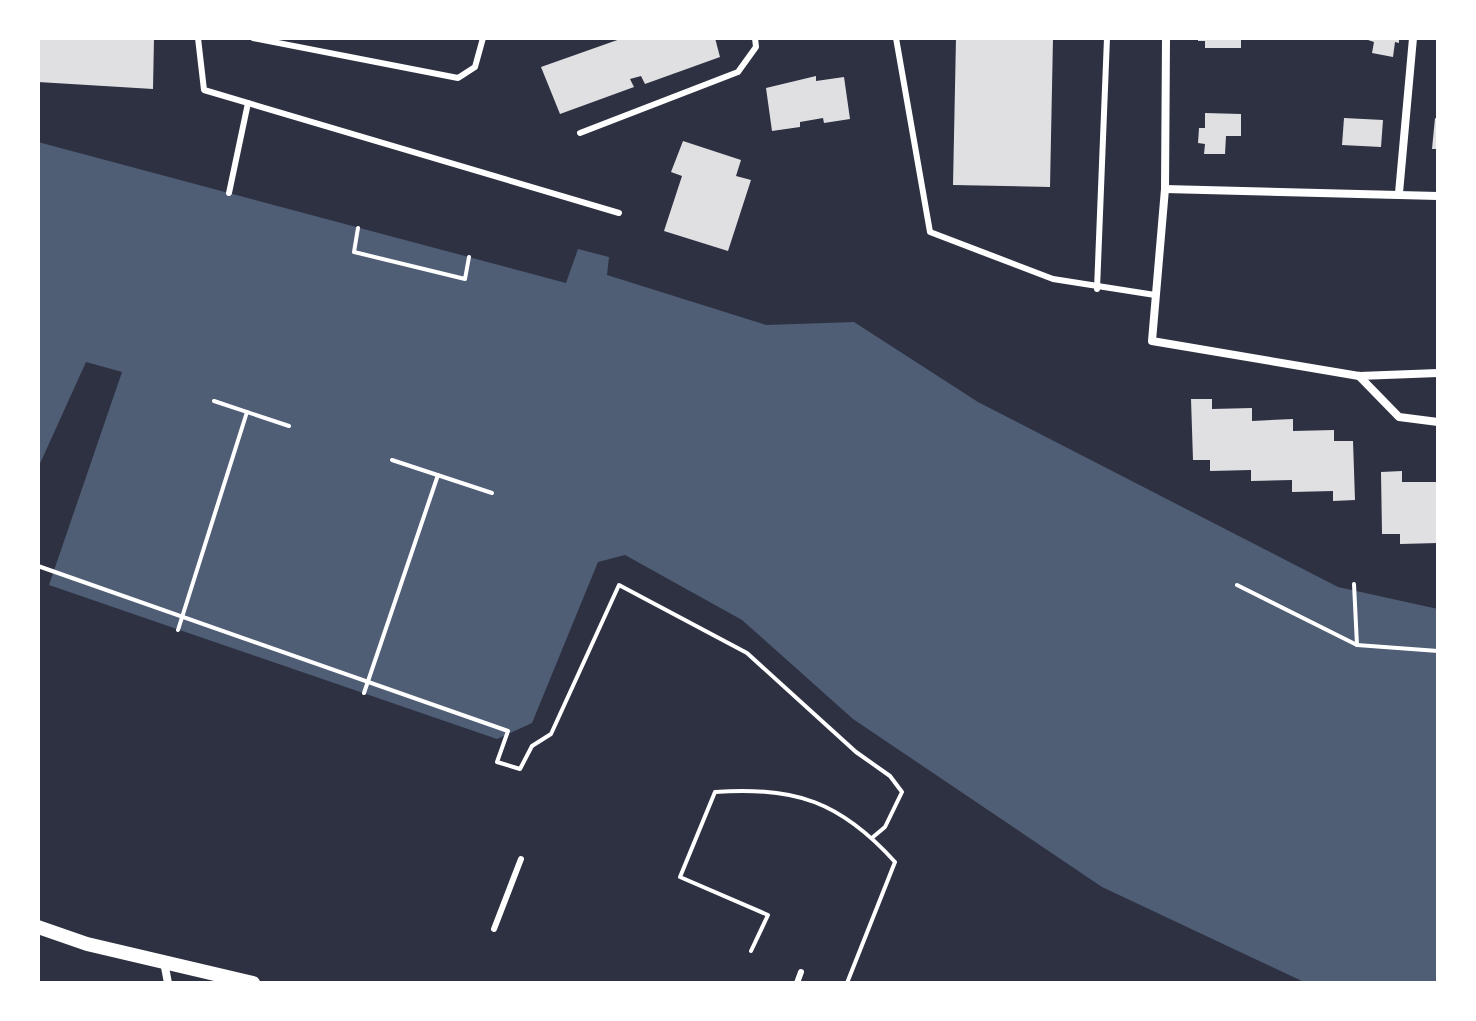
<svg xmlns="http://www.w3.org/2000/svg" width="1476" height="1021" font-family="'IBM Plex Sans',sans-serif">
  <style>
    .water { fill: #4f5d75 }
    .building { fill: #e0e0e3 }
    .lines { fill: none; stroke-linecap: round; stroke-linejoin: round }
    .path { stroke: #fff; stroke-width: 4 }
    .service { stroke: #fff; stroke-width: 6 }
    .minor { stroke: #fff; stroke-width: 8 }
    .tertiary { stroke: #fff; stroke-width: 14 }
  </style>
  <rect width="100%" height="100%" fill="#2d3142"/>
  <path class="water" d="M38,142l528,141 12,-34 31,8 -2,18 159,50 88,-3 124,80 360,185 100,22v374h-132l-204,-96 -249,-168 -111,-99 -117,-65 -27,7 -66,161 -35,16 -448,-154 73,-213 -36,-10 -48,106z"/>
  <g class="building">
    <path d="M38,38h116l-1,51 -115,-7z"/>
    <path d="M623,38h92l5,19 -75,27 -4,-8 -11,3 4,8 -74,27 -19,-47z"/>
    <path d="M956,38h97l-3,149 -97,-2z"/>
    <path d="M1198,38h43v10h-36v-7h-7z"/>
    <path d="M1362,38h37v5l-4,-1 -2,15 -21,-4 2,-11z"/>
    <path d="M816,76v5l28,-4 6,42 -26,4 -1,-5 -23,4v5l-28,4 -6,-43z"/>
    <path d="M1205,113l36,1v22h-15l-1,18h-21l1,-10 -7,-1 1,-15h6z"/>
    <path d="M1344,118l39,2 -2,27 -39,-2z"/>
    <path d="M1435,118l3,1v30h-6z"/>
    <path d="M683,141l58,19 -5,16 15,4 -23,71 -64,-20 18,-55 -11,-4z"/>
    <path d="M1191,399h21v10l40,-1v13l41,-2v12l41,-1v11h19l2,59 -22,1v-10l-41,1v-12l-41,1v-11l-41,1v-11h-17z"/>
    <path d="M1402,471v11h36v61l-38,1v-10h-18l-1,-62z"/>
  </g>
  <g class="lines">
    <g class="path">
      <path d="M358,228l-4,24 111,27 4,-22"/>
      <path d="M214,401l75,25"/>
      <path d="M392,460l100,33"/>
      <path d="M38,566l470,165 -11,31 23,7 12,-23 19,-12 68,-149 128,68 109,99 34,24 12,16 -17,35 -12,10"/>
      <path d="M1354,584l3,61"/>
      <path d="M1237,585l120,60 81,6"/>
      <path d="M178,630l69,-218"/>
      <path d="M364,693l74,-218"/>
      <path d="M751,951l17,-36 -88,-38 35,-85c80,-6 126,10 180,70l-48,121"/>
    </g>
    <g class="service">
      <path d="M198,38l6,52 415,123"/>
      <path d="M253,38l205,40 17,-11 8,-29"/>
      <path d="M896,38l34,194 123,47 102,16"/>
      <path d="M580,133l158,-61 18,-25 -1,-9"/>
      <path d="M229,193l19,-90"/>
      <path d="M1097,289l10,-251"/>
      <path d="M494,929l27,-70"/>
      <path d="M797,983l4,-11"/>
    </g>
    <g class="minor">
      <path d="M1166,38l-1,151 -13,152 207,35 79,-3"/>
      <path d="M1165,189l273,7"/>
      <path d="M1399,193l14,-155"/>
      <path d="M1359,376l40,41 39,5"/>
      <path d="M164,962l4,21"/>
    </g>
    <path class="tertiary" d="M38,927l49,17 166,39"/>
  </g>
  <rect width="1476" height="1021" fill="none" stroke="#ffffff" stroke-width="80"/>
</svg>
